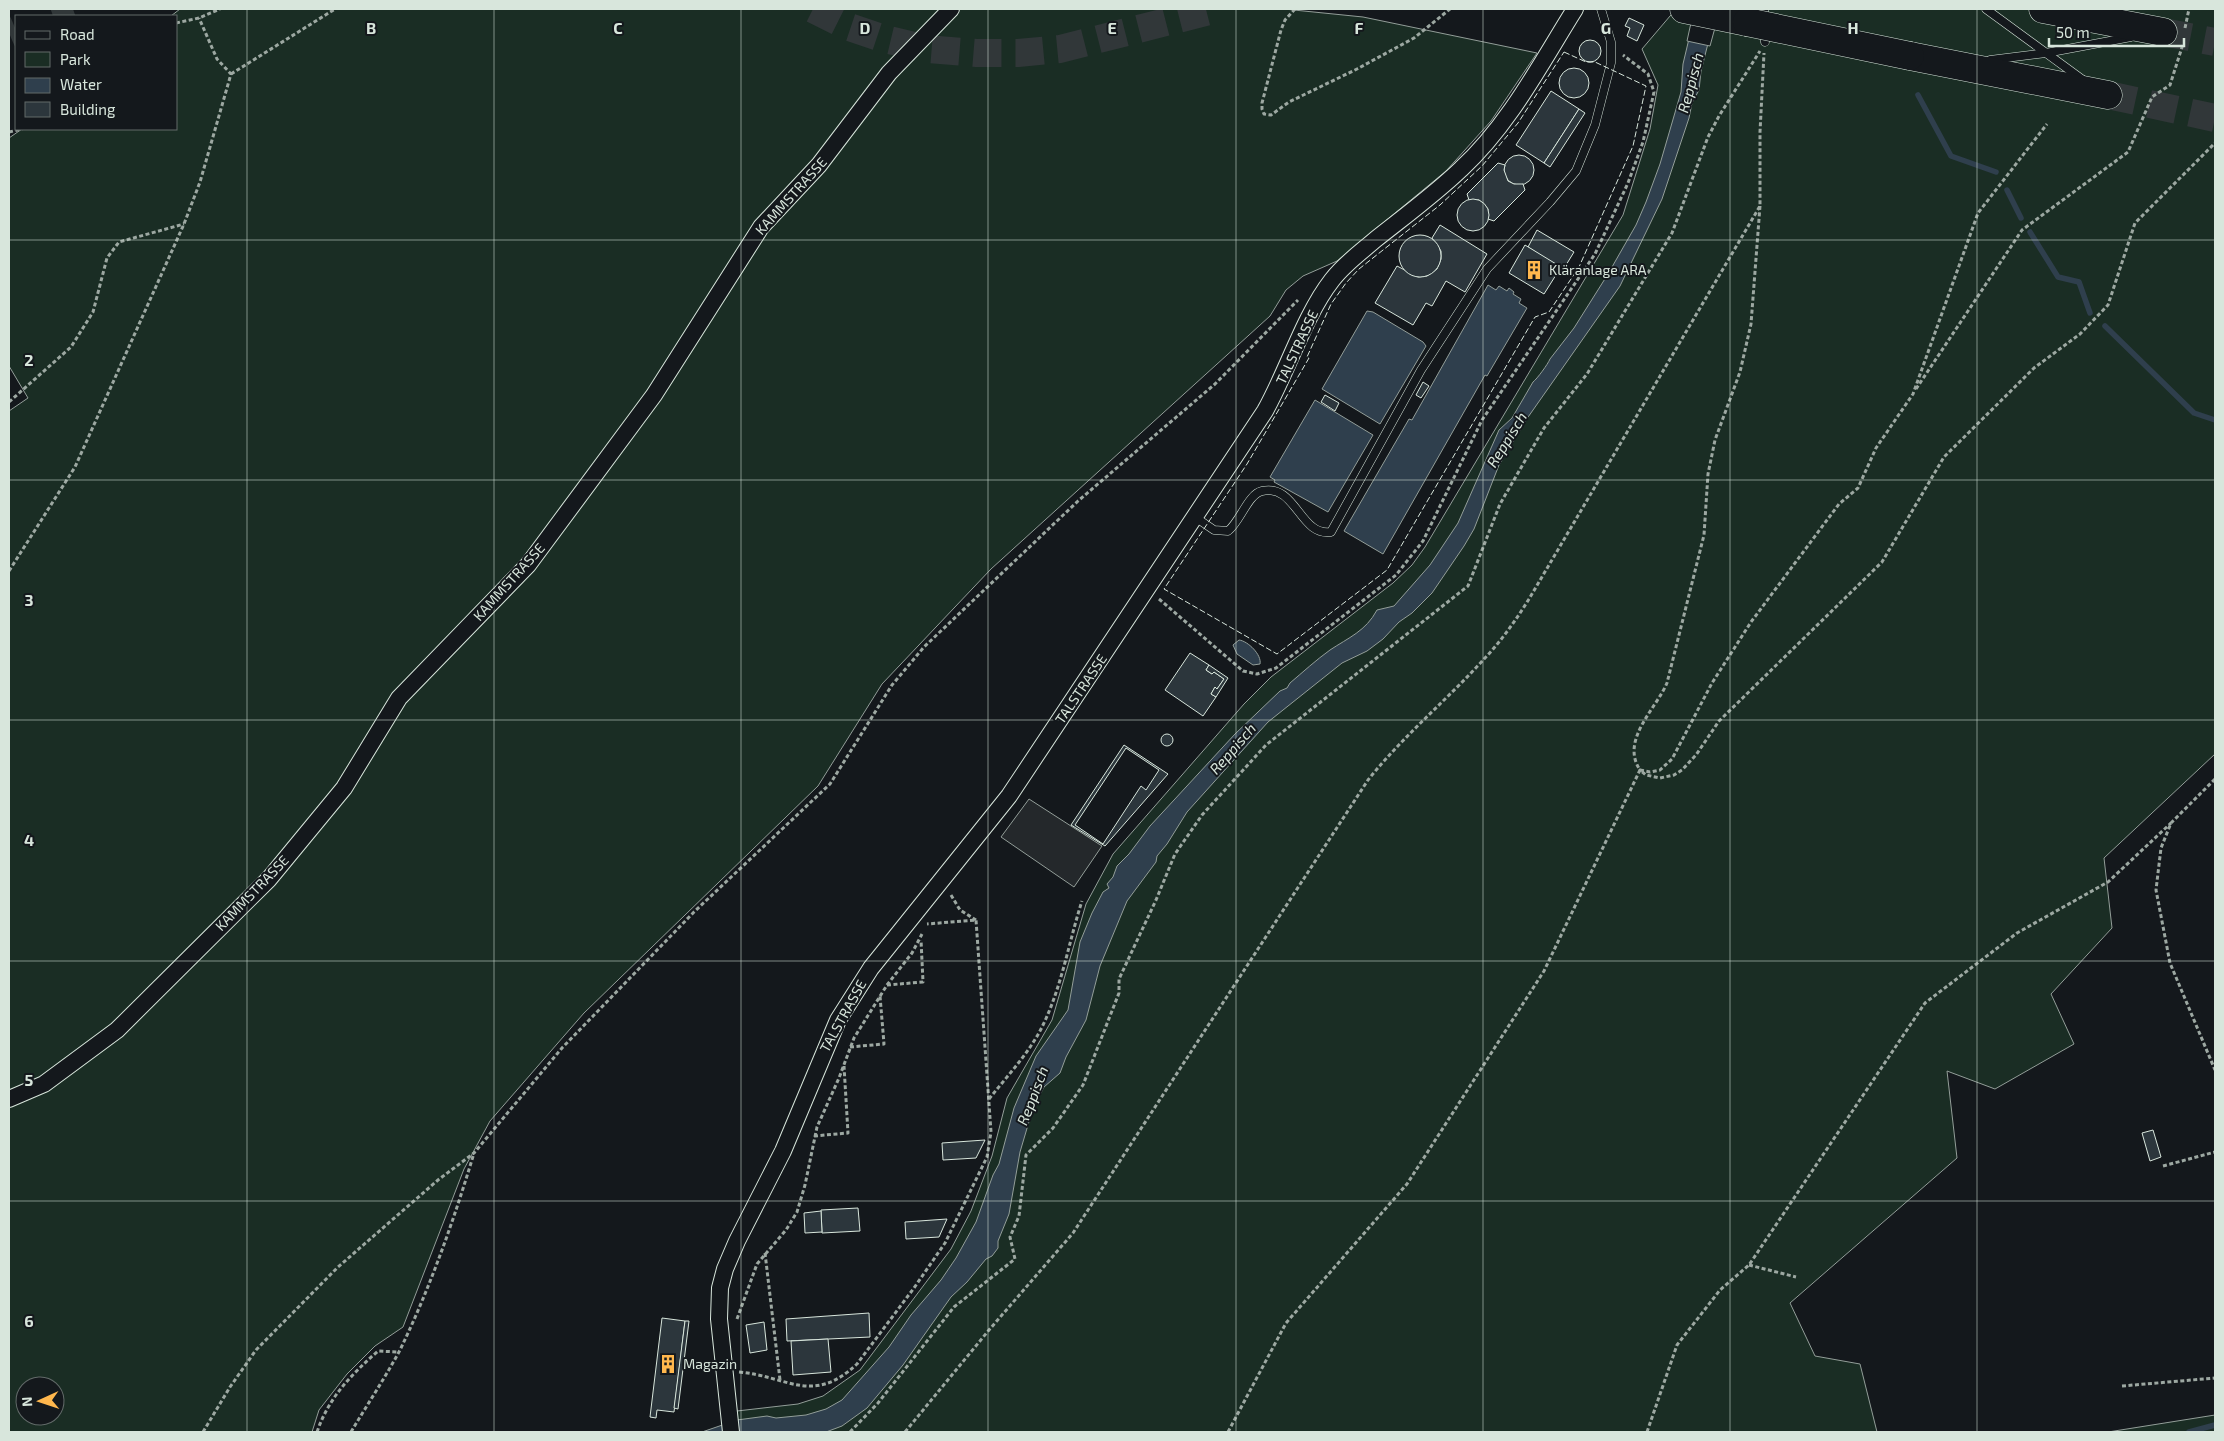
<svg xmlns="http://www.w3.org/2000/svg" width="2224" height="1441" font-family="'Exo 2',sans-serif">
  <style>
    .green { fill: #1a2d24; stroke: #939e99; fill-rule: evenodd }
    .parking { fill: #24282b; stroke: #939e99 }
    .water { fill: #2f3f4d; stroke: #939e99 }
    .pier { fill: #14181c; stroke: #939e99 }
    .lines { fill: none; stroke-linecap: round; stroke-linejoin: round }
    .stream { stroke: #2f3f4d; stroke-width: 5.5 }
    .building { fill: #2c363c; stroke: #d8e6dc; fill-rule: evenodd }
    .motorway-tunnel { stroke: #313739; stroke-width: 28; stroke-dasharray: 28 14; stroke-linecap: butt }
    .service-casing { stroke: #d8e6dc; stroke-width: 9 }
    .minor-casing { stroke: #d8e6dc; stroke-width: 18 }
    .motorway-casing { stroke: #d8e6dc; stroke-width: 29 }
    .path { stroke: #9da8a2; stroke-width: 3; stroke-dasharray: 4 2.5; stroke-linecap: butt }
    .service { stroke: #14181c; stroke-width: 8 }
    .minor { stroke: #14181c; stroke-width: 16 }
    .motorway { stroke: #14181c; stroke-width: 28 }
    .motorway-bridge-casing { stroke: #d8e6dc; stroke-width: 29; stroke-linecap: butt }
    .motorway-bridge { stroke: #14181c; stroke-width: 28 }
    .fence { stroke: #d8e6dc; stroke-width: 1; stroke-dasharray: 6 2.5; stroke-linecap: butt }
    .grid { fill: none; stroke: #d8e6dc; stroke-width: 1; stroke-opacity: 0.55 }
    .labels { text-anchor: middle; stroke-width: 4; stroke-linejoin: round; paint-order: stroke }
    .street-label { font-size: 14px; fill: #d8e6dc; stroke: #14181c }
    .poi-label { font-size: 14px; fill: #d8e6dc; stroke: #14181c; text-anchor: start }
    .water-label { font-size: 15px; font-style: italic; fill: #d8e6dc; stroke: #14181c }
    .grid-label { font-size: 16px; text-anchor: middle; font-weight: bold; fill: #d8e6dc; stroke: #14181c; stroke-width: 4; stroke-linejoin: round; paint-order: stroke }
  </style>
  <rect width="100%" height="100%" fill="#14181c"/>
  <g class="green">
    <path d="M180,9h1104l79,8 174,36 -46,68 -45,50 -109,90 -34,15 -17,14 -16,26 -279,253 -109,115 -64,102 -234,227 -94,108 -26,48 -61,158 -28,19 -28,28 -28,36 -7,22h-303v-1021l19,-13 -19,-32v-228l13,-9h154v-113h-5zM25,1386h30v30h-30z"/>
    <path d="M1676,9h539v745l-111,104 8,70 -61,66 23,50 -79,45 -48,-18 10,87 -167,145 25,53 45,8 17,68h-1139l-1,-21 61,-7 25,-8 37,-26 91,-121 20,-38 21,-55 15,-58 45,-78 34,-116 27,-50 131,-150 27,-27 122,-94 19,-18 13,-18 198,-332 27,-86 8,-44 -16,-36z"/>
    <path d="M2215,1415v17h-107z"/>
  </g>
  <path class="parking" d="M1029,799l73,47 -28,41 -73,-50z"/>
  <g class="water">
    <path d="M1696,9l20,3 -15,59 -2,19 -7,13 -3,15 -27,81 -42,87 -94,134 -27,45 -25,64 -10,17 -32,47 -20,20 -13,9 -16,17 -16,12 -25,12 -74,59 -81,90 -20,32 -10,12 -1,6 -29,39 -27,65 -14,54 -20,37 -6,16 -16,14 -11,21 -13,44 -11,62 -11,27v7l-6,8 -6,3 -19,23 -16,15 -48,68 -36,43 -25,18 -16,6h-124l35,-12 30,-4 9,2 30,-3 20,-6 16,-9 47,-53 22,-32 30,-35 15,-22 20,-36 17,-47 6,-11 15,-56 22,-52 32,-46 12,-68 12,-29 11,-21 6,-4 -2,-4 6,-7 4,-11 12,-12 21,-28 85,-92 45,-43 7,-3 3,-5c13,-11 26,-23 40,-33 18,-12 36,-19 47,-40l17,-4 36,-41 28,-42 41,-93 13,-12 21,-36c4,-3 15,-18 17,-23l24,-31 34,-54 28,-49 10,-23 14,-38 21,-72 2,-28z"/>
    <path d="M1488,285l8,5 3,-4 8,5 2,-3 5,4 -1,2 8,5 -2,4 8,5 -40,68 -2,-1 -102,179 -39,-23 65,-112 3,1z"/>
    <path d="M1367,311l6,1 50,30 3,4 -46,78 -58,-35z"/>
    <path d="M1315,400l58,35 -45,77 -54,-30 1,-2 -5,-3z"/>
    <path d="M1239,640c9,1 23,15 21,24l-7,1 -16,-11 -4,-9z"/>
  </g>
  <path class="pier" d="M1694,9l25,4 -9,33 -23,-5z"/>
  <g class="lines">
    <g class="stream">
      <path d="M1918,95l33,61 45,16"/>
      <path d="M2007,190l14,28"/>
      <path d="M2030,232l28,45 21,5 11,31"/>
      <path d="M2105,326l89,87 21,7"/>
      <path d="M2189,1432l26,-7"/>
    </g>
  </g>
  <g class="building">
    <path d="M1629,18l15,7 -7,16 -10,-5 3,-8 -5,-2z"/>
    <circle cx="1590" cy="51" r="11"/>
    <circle cx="1574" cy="83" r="15"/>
    <path d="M1551,91l28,18 -35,54 -28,-18z"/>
    <path d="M1579,109l6,4 -35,54 -6,-4z"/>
    <circle cx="1519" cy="170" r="15"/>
    <path d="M1498,163l7,2 -1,5 4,11 6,3h9l2,6 -31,31 -6,-2v-10l-4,-5 -5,-4h-10l-2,-6z"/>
    <circle cx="1473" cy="215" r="16"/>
    <path d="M1440,225l47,29 -22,38 -19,-11 -14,25 -6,-3 -13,22 -38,-22 22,-37 21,11 9,-1 10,-7 4,-10v-8l-9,-13z"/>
    <path d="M1537,230l37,22 -11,18 -35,-23z"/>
    <circle cx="1420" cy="256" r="21"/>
    <path d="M1525,245l36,22 -17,27 -35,-21z"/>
    <path d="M1423,382l6,4 -8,12 -5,-3z"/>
    <path d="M1325,395l14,8 -4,8 -14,-9z"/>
    <path d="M1190,653l19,12 -3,5 6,4 2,-2 10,7 -7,10 -2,-2 -4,7 5,3 -13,19 -38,-26z"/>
    <path d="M1209,665l19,13 -12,19 -5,-3 4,-7 2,2 7,-10 -10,-7 -2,2 -6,-4z"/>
    <circle cx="1167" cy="740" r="6"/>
    <path d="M1124,745l44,29 -63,72 -34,-21zM1126,748l33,22 -13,20 -5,-4 -38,58 -28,-19z"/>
    <path d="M2153,1130l8,27 -11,4 -8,-28z"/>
    <path d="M985,1140l-9,18 -33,2 -1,-17z"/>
    <path d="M858,1208l2,23 -38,2 -1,-23z"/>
    <path d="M821,1211l1,21 -17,1 -1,-20z"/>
    <path d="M947,1219l-8,18 -33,2 -1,-17z"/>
    <path d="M869,1313l1,24 -83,4 -1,-22z"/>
    <path d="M662,1318l23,3 -11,91 -17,-2 -1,8 -6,-1z"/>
    <path d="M685,1321h4l-11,88 -4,-1z"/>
    <path d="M764,1322l3,28 -17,3 -4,-28z"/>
    <path d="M828,1339l3,33 -38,3 -2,-34z"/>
  </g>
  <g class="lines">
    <g class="motorway-tunnel">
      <path d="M813,9l36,18 36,12 42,10 50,4h41l42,-4 157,-40"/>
      <path d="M53,16l20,-7"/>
      <path d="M2163,32l52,10"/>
      <path d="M9,33l7,-3"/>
      <path d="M2108,95l107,23"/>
    </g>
    <g class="service-casing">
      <g id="service">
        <path d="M1764,9l1,33"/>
        <path d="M1986,9l97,71"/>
        <path d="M1990,60l56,-7 85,-16"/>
        <path d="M1195,517l19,13 14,1c12,-9 20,-37 34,-40 34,-8 38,46 69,41l90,-162 66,-101 63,-67 26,-31 19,-46 16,-62v-21l-10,-33"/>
      </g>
    </g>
    <g class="minor-casing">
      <g id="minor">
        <path d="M9,1099l35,-15 73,-54 152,-151 75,-91 55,-90 129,-133 126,-170 107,-168 58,-62 70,-92 62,-64"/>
        <path d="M731,1432l-12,-113 1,-31 5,-19 12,-28 46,-90 55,-131 33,-52 138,-172 256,-385c23,-41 39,-95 67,-131 12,-16 29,-28 44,-41 29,-23 59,-45 85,-70 48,-44 80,-106 114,-160"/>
      </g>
    </g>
    <g class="motorway-casing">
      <g id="motorway">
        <path d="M1684,9l63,13"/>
        <path d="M2043,9l120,23"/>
        <path d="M1910,56l198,39"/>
      </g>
    </g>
    <g class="path">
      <path d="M1295,9l-10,11 -4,10 -19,73v6l2,5 7,1 18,-13 68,-33 57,-31 36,-29"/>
      <path d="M176,23l23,-5 21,-9"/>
      <path d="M2185,28l4,-19"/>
      <path d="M231,74l104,-65"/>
      <path d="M9,132l13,-3"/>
      <path d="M1760,206l-9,118 -11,48 -25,68 -7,34 -4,61 -37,148c-11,26 -47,57 -27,87l10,2 10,-2 12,-11 40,-76 39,-61 88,-118 19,-16 18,-40 37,-54 65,-181 69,-89"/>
      <path d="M1916,389l106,-159 106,-78 24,-55 18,-12 13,-41"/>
      <path d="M9,402l62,-55 22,-35 14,-54 12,-16 65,-18"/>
      <path d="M9,571l66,-104 109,-243 16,-42 31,-108 -14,-15 -18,-41"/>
      <path d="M1159,599l84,72 14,3 19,-6 120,-93 27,-34 59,-121 113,-166 33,-71 15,-41 11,-50 -6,-18 -25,-19"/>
      <path d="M2215,779l-44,44 -10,25 -5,42 14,73 45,107"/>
      <path d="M951,895l9,15 16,10"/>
      <path d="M887,985l36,-3 -2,-42"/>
      <path d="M850,1047l34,-3 -4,-48"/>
      <path d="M989,1099c19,-24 41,-47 54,-74 19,-39 26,-84 39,-124"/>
      <path d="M814,1136l34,-3 -4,-67"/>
      <path d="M2163,1166l52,-14"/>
      <path d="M765,1253l15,127"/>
      <path d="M1749,1265l47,12"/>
      <path d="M737,1319l20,-55 29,-34 11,-18 8,-27 12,-58 22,-49 15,-40 33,-53 25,-32 10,-19"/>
      <path d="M739,1372c49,4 73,34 118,-8l57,-76 31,-45 42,-86 4,-25 -15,-212 -49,4"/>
      <path d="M2122,1386l93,-8"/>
      <path d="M203,1432l27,-45 26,-37 82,-83 100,-87 36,-27 88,-105 132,-136 136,-128 62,-99 32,-38 154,-146 137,-117 83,-84"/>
      <path d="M317,1432c12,-35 34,-57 61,-81l20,1"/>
      <path d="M351,1432c16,-27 34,-54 49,-82 30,-62 54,-130 74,-197"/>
      <path d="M850,1432l28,-29 76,-96 61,-48 -5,-22 9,-21 7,-61 27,-27 30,-43 36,-92v-14l37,-79 19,-46 27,-39 64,-70 202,-159 32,-82 44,-76 43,-54 85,-141 36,-96 11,-21 41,-65"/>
      <path d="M905,1432l84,-102 84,-97 295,-453c35,-44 79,-80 117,-122 17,-18 31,-38 44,-59l231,-393v-74l4,-79"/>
      <path d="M1228,1432l58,-109 121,-139 137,-213 96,-201 6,5 14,3 14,-3 8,-5 14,-15 23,-34 163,-159 62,-105 90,-89 46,-34 28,-29 27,-82 80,-80"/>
      <path d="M1647,1432l30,-87 43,-55 29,-25 176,-262 92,-70 91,-51 63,-59"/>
    </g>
    <use href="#service" class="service"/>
    <use href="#minor" class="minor"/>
    <use href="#motorway" class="motorway"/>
    <g class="motorway-bridge-casing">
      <path id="motorway-bridge" d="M1747,22l163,34"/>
    </g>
    <use href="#motorway-bridge" class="motorway-bridge"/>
    <path class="fence" d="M1564,52l22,10h9l51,24 -13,60 -54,121 -30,45 -14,5 -148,253 -110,84 -113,-65 83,-125 62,-106 -2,-1 24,-53 15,-21 13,-14 81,-64 42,-39 36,-43z"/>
  </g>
  <path class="grid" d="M247,9v1423M494,9v1423M741,9v1423M988,9v1423M1236,9v1423M1483,9v1423M1730,9v1423M1977,9v1423M9,240h2206M9,480h2206M9,720h2206M9,961h2206M9,1201h2206"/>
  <defs>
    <g id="building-bare" transform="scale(1.5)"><path d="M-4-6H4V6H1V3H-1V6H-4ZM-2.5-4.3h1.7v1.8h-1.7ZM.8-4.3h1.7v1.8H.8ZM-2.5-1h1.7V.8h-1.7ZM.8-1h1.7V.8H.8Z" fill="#ffb74d" stroke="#14181c" stroke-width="2.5" paint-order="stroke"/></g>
  </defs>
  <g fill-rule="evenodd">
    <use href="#building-bare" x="1534" y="270"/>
    <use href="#building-bare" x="668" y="1364"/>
  </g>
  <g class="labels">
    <g class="street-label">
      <text transform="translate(791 196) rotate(-48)" y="5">KAMMSTRASSE</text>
      <text transform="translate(1297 347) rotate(-65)" y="5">TALSTRASSE</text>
      <text transform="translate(509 582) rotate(-48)" y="5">KAMMSTRASSE</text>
      <text transform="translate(1081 689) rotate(-56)" y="5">TALSTRASSE</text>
      <text transform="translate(252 893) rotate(-46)" y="5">KAMMSTRASSE</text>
      <text transform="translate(843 1016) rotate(-61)" y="5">TALSTRASSE</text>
    </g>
    <g class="poi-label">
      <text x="1549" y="275">Kläranlage ARA</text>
      <text x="683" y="1369">Magazin</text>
    </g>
    <g class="water-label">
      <text transform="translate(1691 83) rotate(-75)" y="5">Reppisch</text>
      <text transform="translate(1507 440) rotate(-58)" y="5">Reppisch</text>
      <text transform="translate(1233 749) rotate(-49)" y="5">Reppisch</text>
      <text transform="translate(1033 1096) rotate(-69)" y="5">Reppisch</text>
    </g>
  </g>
  <g class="grid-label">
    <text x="371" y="34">B</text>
    <text x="618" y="34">C</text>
    <text x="865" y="34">D</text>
    <text x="1112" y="34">E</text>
    <text x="1359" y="34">F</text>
    <text x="1606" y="34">G</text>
    <text x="1853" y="34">H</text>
    <text x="29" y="366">2</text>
    <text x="29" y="606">3</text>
    <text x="29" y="846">4</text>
    <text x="29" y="1086">5</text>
    <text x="29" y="1327">6</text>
  </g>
  <rect width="2224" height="1441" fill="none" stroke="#d8e6dc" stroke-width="20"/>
  <rect x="15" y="15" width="162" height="115" fill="#14181c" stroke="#626a69"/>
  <rect x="25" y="31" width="25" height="8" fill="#14181c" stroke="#626a69"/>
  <text x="60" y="40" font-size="15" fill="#d8e6dc">Road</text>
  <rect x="25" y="52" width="25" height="15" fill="#1a2d24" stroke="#626a69"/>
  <text x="60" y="65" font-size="15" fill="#d8e6dc">Park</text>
  <rect x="25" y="78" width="25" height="15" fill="#2f3f4d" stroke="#626a69"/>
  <text x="60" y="90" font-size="15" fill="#d8e6dc">Water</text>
  <rect x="25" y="102" width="25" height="15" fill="#2c363c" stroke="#626a69"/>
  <text x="60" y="115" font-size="15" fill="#d8e6dc">Building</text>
  <g transform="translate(40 1401) rotate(267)"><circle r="24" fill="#14181c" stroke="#626a69"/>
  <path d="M0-4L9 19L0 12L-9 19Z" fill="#ffb74d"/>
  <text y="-8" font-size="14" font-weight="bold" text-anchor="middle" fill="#d8e6dc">N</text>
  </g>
  <path d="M2049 38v8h135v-8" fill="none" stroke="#d8e6dc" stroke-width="2.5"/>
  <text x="2056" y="38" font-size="15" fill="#d8e6dc" stroke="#14181c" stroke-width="4" paint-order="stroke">50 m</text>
</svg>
